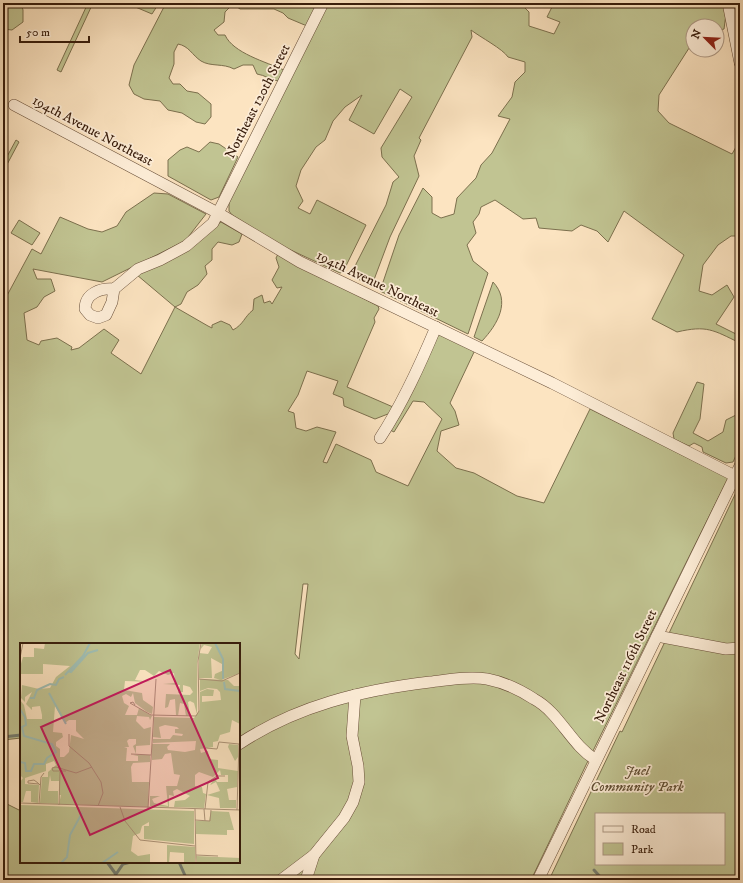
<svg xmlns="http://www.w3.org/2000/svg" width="743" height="883" font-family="'IM FELL DW Pica',serif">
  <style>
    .green { fill: #c1c492; stroke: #7c704e; fill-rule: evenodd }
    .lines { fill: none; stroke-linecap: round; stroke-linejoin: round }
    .stream { stroke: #757d70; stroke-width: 3 }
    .minor-casing { stroke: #684e38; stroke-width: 12 }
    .minor { stroke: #fdedd7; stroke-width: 11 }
    .labels { text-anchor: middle; stroke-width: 3.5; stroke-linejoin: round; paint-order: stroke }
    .street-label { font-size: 14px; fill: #371c0b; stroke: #fdedd7 }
    .park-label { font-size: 14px; font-style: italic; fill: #604e34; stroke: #fdedd7 }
    .inset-river { fill: none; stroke: #9fbeb4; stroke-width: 2 }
    .inset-road { fill: none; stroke: #ad9478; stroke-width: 1 }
    .view { fill: #c2185b; fill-opacity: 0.15; stroke: #c2185b; stroke-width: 2 }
    .inset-edge { fill: none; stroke: #371c0b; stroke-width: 2 }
  </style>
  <rect width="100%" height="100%" fill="#fce4c1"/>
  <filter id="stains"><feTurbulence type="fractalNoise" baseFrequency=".005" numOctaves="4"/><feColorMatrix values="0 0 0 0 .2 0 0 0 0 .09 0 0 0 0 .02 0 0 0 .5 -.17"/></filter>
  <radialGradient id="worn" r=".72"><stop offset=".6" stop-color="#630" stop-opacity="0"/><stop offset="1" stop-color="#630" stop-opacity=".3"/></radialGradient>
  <g class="green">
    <path d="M3,3h18l2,7v12l-11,8 -9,-1z"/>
    <path d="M88,3h5l-32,69 -4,-2z"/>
    <path d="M126,3h33l-7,11z"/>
    <path d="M166,3h146l6,2 -11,21 -19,-8 -5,-5 -9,-4h-34l-7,-5 -8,8 -1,10 -10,8 4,5h7c8,18 41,27 59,35l-6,11c-8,-1 -13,-6 -21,-7l-4,-9h-10l-9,4c-11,-6 -23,-2 -33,-8 -9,-6 -12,-15 -23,-17l-4,8v12l-5,14 4,6h7l7,7 11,2 13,11v13l-6,7 -9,-2 -14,-9 -14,-3 -8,-9 -16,-2 -10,-5 -5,-9 5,-20z"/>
    <path d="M329,3h196l-2,3 6,6v14l25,8 6,-12 -13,-5 7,-14h32l4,2 1,-2h132l3,11 -2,15 -7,2v-5h-24v19h-2l-32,50 -1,16 11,12 63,31 8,-14v96h-9l-13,9 -15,20 -4,26 13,4 15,-10 7,12 -18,27 24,12v7c-27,-13 -33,-18 -63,-11l-25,-13 32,-64 -60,-44 -16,31 -11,-11 -16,-6 -9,6 -33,-3 -3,-10 -13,1 -28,-19 -14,7 -2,7 -6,8 3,11 -9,12 6,16 15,12 -20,61 -88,-43 19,-56 24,-47 9,9v16l9,5 13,-4 3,-16 19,-20 5,-13 11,-12 18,-34 -12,-3 14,-19 3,-15 10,-10v-10l-17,-5c-5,-8 -28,-20 -37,-27l1,7 -53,101 2,2 -7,16 5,20 -29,61 -18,48 -19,-8v-7l33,-65 7,-23 6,-5 -17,-20 -1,-9 31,-51 -12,-8 -26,45 -25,-14 13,-25 -17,12 -12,14 -8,19 -9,7 -15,23 -5,16 7,15 -5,7 12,6 7,-14 49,25 -23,47 -3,1 -60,-28 -48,-30 -3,-4v-12l57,-117z"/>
    <path d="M16,140l3,2 -16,30v-8z"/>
    <path d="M210,142l9,2 19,13 -19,40 -8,3 -43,-24v-16l12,-10 7,-3 12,5z"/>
    <path d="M154,193l14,1 38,20 -21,27 -83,41 -69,-13 4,10h14l4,12 -11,6 -7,10 -13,6 3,27 12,5 2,-4 16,-3 15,9 -1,3 8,-2 25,-19 15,11 -8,13 30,21 34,-67 -38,-32 84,-53 21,12 -3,8 -7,3 -14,-3 -6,7v11l-7,6 2,8 -9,11 -11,7 -6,12 -6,3 33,19 4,2v-3l9,-4 9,4 3,5c11,-6 11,-13 20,-20l1,-11 8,-4 2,8 6,-2 2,3 10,-17 -5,1 -5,-8 7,-13 -3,-9 2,-4 100,52 1,3 -5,9 1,4 -28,65 46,20v5l-18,7 -31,-13 -1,-8 -10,-4 5,-13 -31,-10 -9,24 -10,16 6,2 2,15 10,3 11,-4 19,5 -13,30 4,1 9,-19 35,16 5,12 32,14 34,-67 -18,-17 -11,-1 -19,31 -4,-2 48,-97 37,17 -25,53 5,8 4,14 -18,6 -4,20 19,17 18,5 43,23 27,7 46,-94 138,69 -142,287 -55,115h-528v-78l18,9v51h218v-218h-218v94l-18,2v-437l29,-54 9,5 19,-37 28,12 14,3 15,-6 9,-14zM303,584h5l-9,75 -4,-5z"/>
    <path d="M19,220l21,13 -8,12 -21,-12z"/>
    <path d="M493,282c18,19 5,42 -11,59l-8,-4z"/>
    <path d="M697,382l7,2 -4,35 -7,14 15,8 15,-9 3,-12 14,-7v34l-7,15 -7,1 -23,-11 -1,-5 -8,-4 -5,3 -15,-7 -1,-6z"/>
    <path d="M740,484v396h-191l71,-149 2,1zM596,814h128v50h-128z"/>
  </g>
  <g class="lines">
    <g class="stream">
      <path d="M3,737l18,-2"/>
      <path d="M107,862l8,11"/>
      <path d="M142,862h10"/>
      <path d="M179,862l8,18"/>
      <path d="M594,870l9,10"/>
      <path d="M112,880l11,-16 8,-2"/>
    </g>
    <g class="minor-casing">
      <g id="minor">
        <path d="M728,3l12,60"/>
        <path d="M14,105l204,108 82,49 252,121 183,93"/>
        <path d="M114,289c-13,-1 -29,4 -29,20l5,6 8,3 8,-3 6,-13 2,-13 24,-20 22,-9 26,-14 27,-23 110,-220"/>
        <path d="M380,438c23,-35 40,-73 56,-111"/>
        <path d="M657,636l69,13 14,-1"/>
        <path d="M239,744c57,-38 123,-54 191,-62 18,-2 38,-6 57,-3 16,3 33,11 47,20 26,14 37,46 62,61"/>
        <path d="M281,880l33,-25 30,-37 9,-16 6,-20 -1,-16 -6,-30 3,-41"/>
        <path d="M306,880l8,-25"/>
        <path d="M538,880l202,-414"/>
      </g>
    </g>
    <use href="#minor" class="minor"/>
  </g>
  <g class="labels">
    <g class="street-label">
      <text transform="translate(257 101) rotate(-63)" y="5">Northeast 120th Street</text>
      <text transform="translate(93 130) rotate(28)" y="5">194th Avenue Northeast</text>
      <text transform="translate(378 283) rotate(26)" y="5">194th Avenue Northeast</text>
      <text transform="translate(625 666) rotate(-64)" y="5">Northeast 116th Street</text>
    </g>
    <g class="park-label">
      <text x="637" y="775">Juel<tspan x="637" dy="16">Community Park</tspan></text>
    </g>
  </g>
  <g transform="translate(20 643)">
    <rect width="220" height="220" fill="#fce4c1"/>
    <path d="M25,0h155l-3,21v50l-3,-11 -4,-2 -2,1 2,14h-4l-2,-12 -4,-1 -2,13 -2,-1 -1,-16 -5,1 -2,7 -3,1 1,-14 24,1 3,-3 -3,-5 -7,-2v7l-5,1 2,-8 -17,-1 12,-1 -1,-10 -6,2 -9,-4 -5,5 -9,-6h-5l-5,10 16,2 -26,-1 -1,9 18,3 1,7 10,7 -1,7 -5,-2 -12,-9 -2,-10 -2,4 -5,-3 -4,2 2,7 5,3 -4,9h12l2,-7 13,8 -2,4 -1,-3 -12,-1 -1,5 8,8 7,-2 -1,18 -14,1v8l-3,-8 3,-2v-5h-7l-2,2 2,6h-5l3,1 -1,13h12v-5l-5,-1h17v7l-17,1 -2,4 1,15h17l-1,25 -89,-3 2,-9h-2v-14h-8l-1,-6 -2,16h10v13l-18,-1 2,-26h6v-5l8,-7 -2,-4 -8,3v7l-21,7v6l14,1 -1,18 -7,-1v-11h-5l-3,11h-3v-20l3,-4 -3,-3v-75l4,5 3,14h15v-4l-2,-9 -8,1v3l-6,-6 6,-12 -7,5v5l-4,-4 1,-13 17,4 11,-1 6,-11 14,-11 -27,-2v10h-22l-1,-7 3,-10h11v-9l10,1zM35,63l10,17 4,-3h7v11l8,8 -13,-4 -2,17 -5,5h-4v-8l-4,-3v-4l7,-5 -1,-4 -9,-1zM182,0h38v30l-19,7 -7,-2 1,-4 9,-4 -2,-6 -11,-6 1,20h-13v-25l9,1 4,-7 -8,-2 -4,5zM180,36l28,1 6,6h6v38l-8,-4 -2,12 -10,3 -2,6 -5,1v5l-13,2 1,4 7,-2 1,8 9,1v8l20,3 -1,16 -10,2 2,11h7v8h-16l-1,-10 -12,-3 13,-4 -4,-9 -6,3 5,-7 2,4h11v-7h-7l-1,-5 -7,7 -14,-5 -4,3v11l7,1 1,6 3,1 -2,14 -30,-1 1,-6 10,-1 5,-4 -13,-7 -4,2 1,5 -5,-1v12l-19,-1v-10h10l-8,3 2,4 14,3 -2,-20h11l3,-11 -6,-1 -3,-21 -6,1 -3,5 -10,1v-16h18l-3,3 1,3 17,2 10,-2 1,-9 -43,2v-4h17l3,-4 9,1 1,-2 -8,-1v-4h4l-2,-2 -12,-2 -6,2 2,11 -8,-1 1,-20 40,1 6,-8v-18l7,-3 7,1 -1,6h-11v6l19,-2 -1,-8 -3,-3 -9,-1 -8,3zM209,101l9,1v12l-3,4 -7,-14zM0,162l174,6v33l-50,-5v-13h5v-4l-7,4 -2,7 -7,3 -2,15 7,5 12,-2v9h-130zM191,168l18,1 5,18h-7v5l-31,-1v-13h13zM147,202l28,2v16h-11v-10l-14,-1 -1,11h-2zM176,213l44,2v5h-43z" fill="#c1c492" fill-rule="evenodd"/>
    <path class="inset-river" d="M70,0h23M195,0l8,16v20M48,28l3,1 17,-19 10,-3M45,32l18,-19 7,-13M204,39l1,7 15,2M29,50l17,31M10,55h4l3,-8 13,-6 6,1 3,-6 5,-2M0,66l5,8 1,8 -4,2 2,9 28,8 4,8 -9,6 -3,6h-10l-3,7h-5l-1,-8 -5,-1M41,220l6,-6 3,-22 12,-22M82,220l16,-11"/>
    <path class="inset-road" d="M0,15l3,-15M179,36l23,2 18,-8M115,62l-2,-3 -3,1 21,12 45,1 3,-5 -1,-50 3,-18M49,91v12l20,17 12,19 2,11 -5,13M186,105l11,1 2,-7 20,2 -2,66M111,111l20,1M46,128h-13l-1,-3 4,-1 20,6 16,-6M19,141l-11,-1v-2l6,-1 4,3 2,2M0,160l220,7M19,161l2,-27 3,-4M39,162l1,-33M100,164l5,14 15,19 55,6M128,165l8,-129M175,166l1,54M184,166l1,12M185,166l3,-27 9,-6h8M175,177l15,1 1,-11M176,212l22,1"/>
    <path class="view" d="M150,27l48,108 -128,57 -49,-108z"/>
    <rect width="220" height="220" class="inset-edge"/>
  </g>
  <rect width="743" height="883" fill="none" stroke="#fce4c1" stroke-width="16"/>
  <rect x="4" y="4" width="735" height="875" fill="none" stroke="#371c0b" stroke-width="2"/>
  <rect x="8" y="8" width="727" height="867" fill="none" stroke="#371c0b"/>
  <rect x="595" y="813" width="130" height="52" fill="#fdedd7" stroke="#ae9985"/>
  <rect x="603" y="826" width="20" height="6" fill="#fdedd7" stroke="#ae9985"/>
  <text x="631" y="833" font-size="12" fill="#371c0b">Road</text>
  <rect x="603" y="843" width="20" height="12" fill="#c1c492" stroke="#ae9985"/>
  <text x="631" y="853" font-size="12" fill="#371c0b">Park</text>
  <g transform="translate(705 38) rotate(294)"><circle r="19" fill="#fdedd7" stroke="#ae9985"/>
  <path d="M0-3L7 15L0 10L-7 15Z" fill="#8f2418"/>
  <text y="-6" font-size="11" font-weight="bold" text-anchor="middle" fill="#371c0b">N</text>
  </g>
  <path d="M20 36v6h69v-6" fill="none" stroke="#371c0b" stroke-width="2"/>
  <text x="26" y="36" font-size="12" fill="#371c0b" stroke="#fdedd7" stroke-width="3" paint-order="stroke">50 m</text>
  <rect width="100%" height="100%" filter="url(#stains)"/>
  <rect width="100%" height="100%" fill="url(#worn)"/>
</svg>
